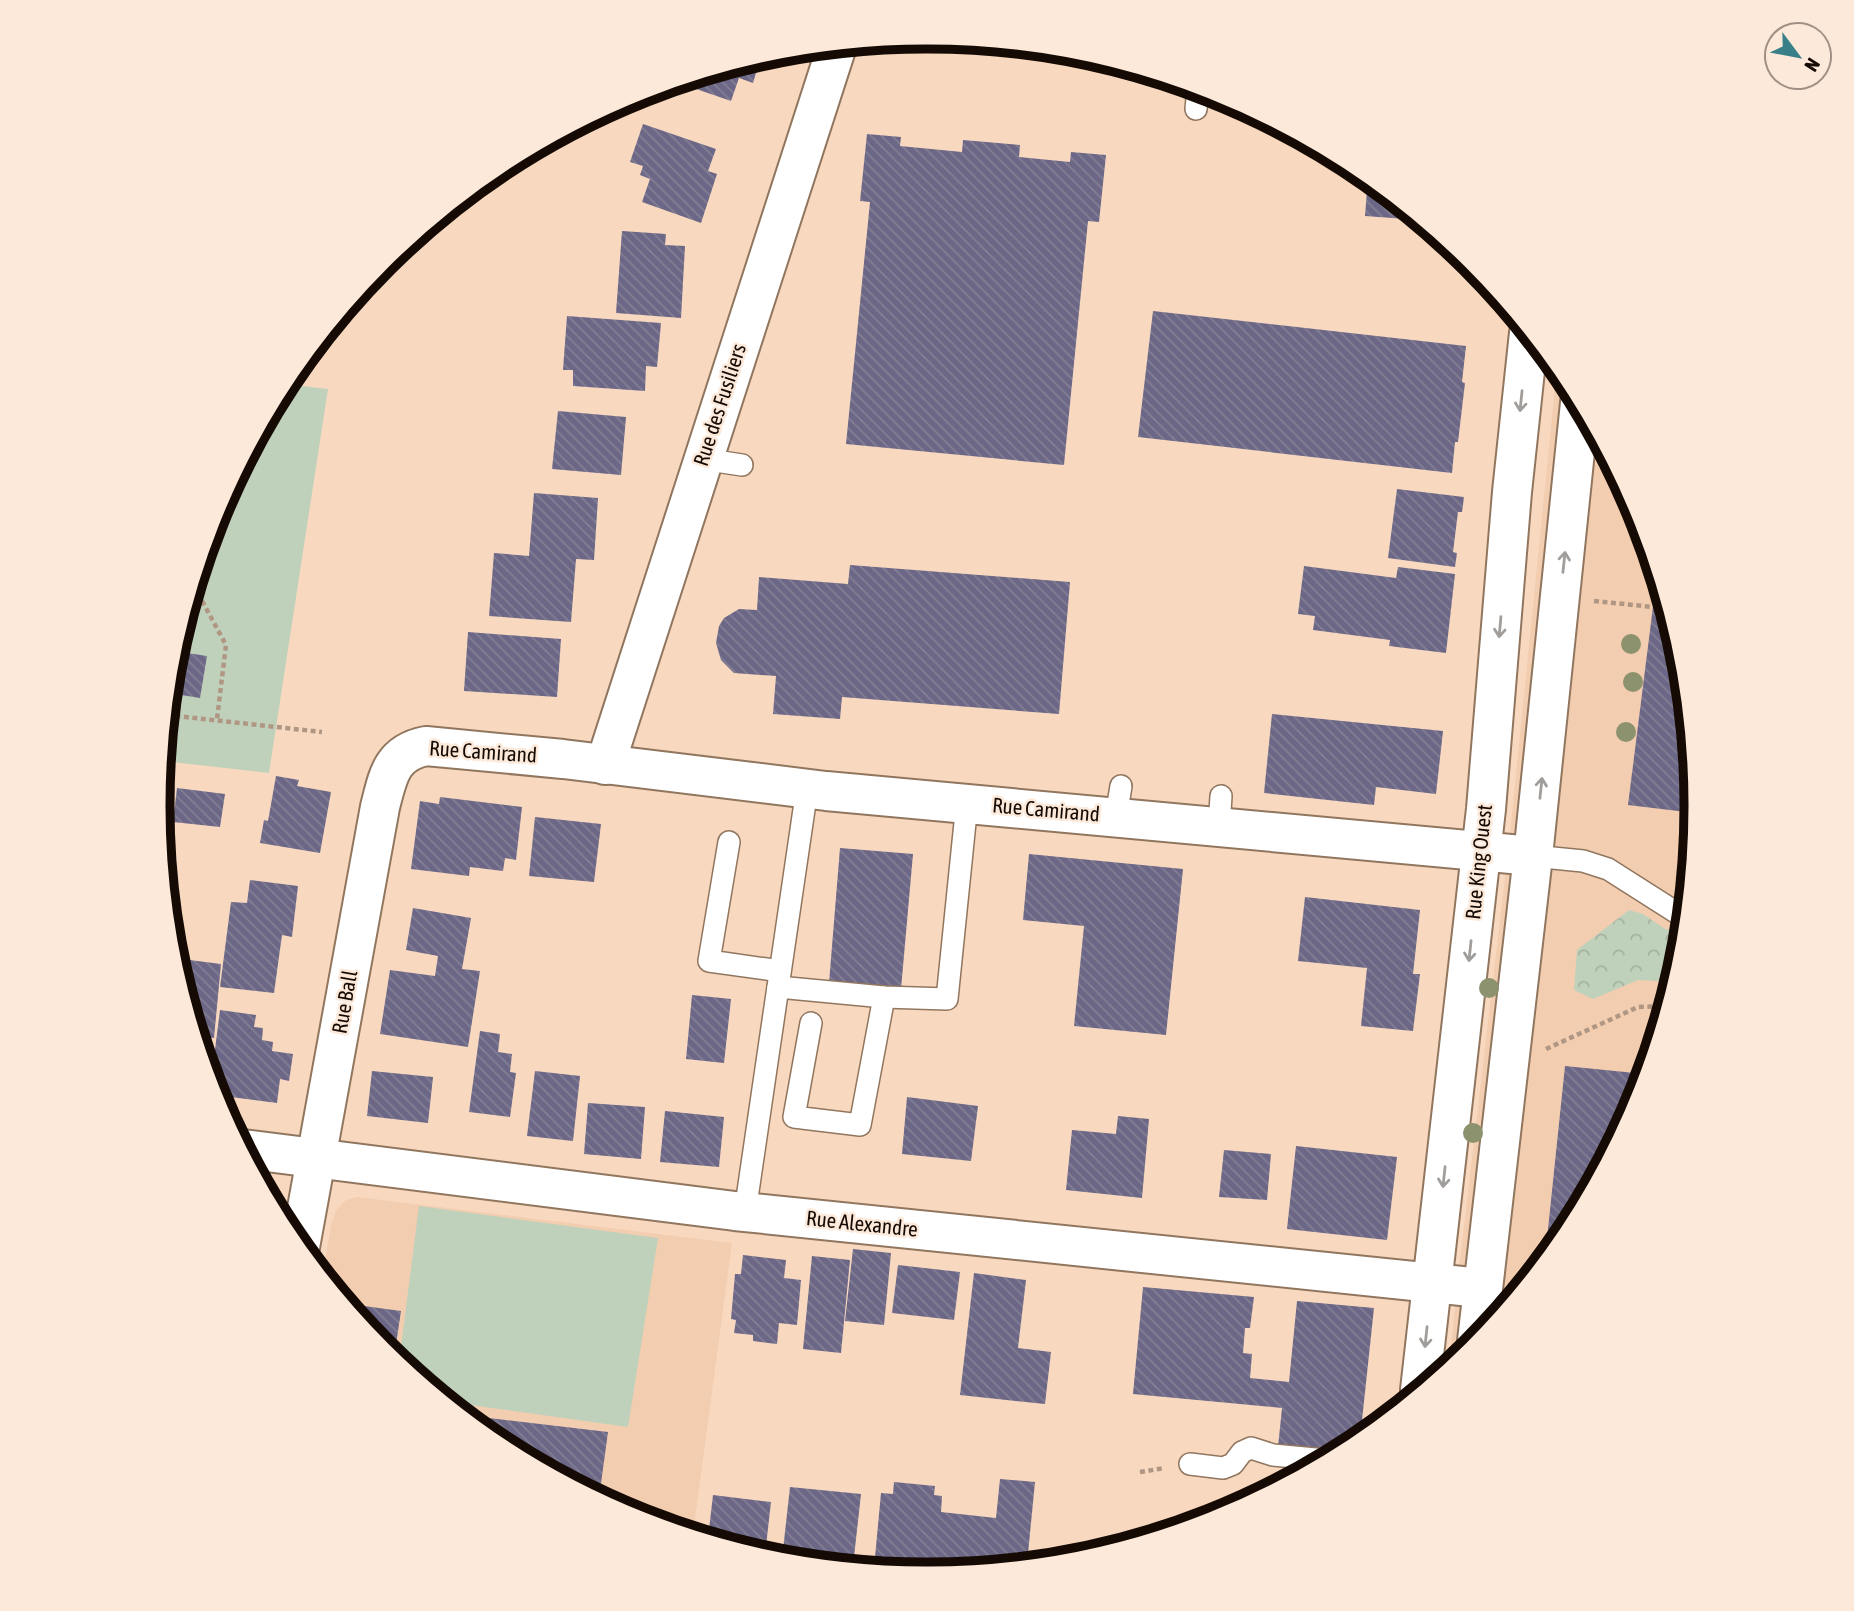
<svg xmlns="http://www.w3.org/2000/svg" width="1854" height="1611" font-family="'Asap Condensed',sans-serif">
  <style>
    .built { fill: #f2cdb0 }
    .green { fill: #c0d1bb }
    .forest { fill: url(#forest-crowns) }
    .building { fill: url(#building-back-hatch) }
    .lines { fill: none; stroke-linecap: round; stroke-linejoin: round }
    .service-casing { stroke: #91765f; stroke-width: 24 }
    .minor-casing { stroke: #91765f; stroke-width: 42 }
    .primary-casing { stroke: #91765f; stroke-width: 42 }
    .path { stroke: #b09784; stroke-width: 4.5; stroke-dasharray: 5 3.5; stroke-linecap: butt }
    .service { stroke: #fff; stroke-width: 21 }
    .minor { stroke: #fff; stroke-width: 38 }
    .primary { stroke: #fff; stroke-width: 38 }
    .tree { fill: #8d926e }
    .oneway { stroke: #a19d9b }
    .labels { text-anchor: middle; stroke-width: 5; stroke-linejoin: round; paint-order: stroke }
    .street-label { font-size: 21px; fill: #150b04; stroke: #fce9da }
    .rim { fill: none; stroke: #150b04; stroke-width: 9 }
  </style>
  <defs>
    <pattern id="forest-crowns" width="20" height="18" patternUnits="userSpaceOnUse" patternTransform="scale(1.75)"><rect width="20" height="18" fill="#c0d1bb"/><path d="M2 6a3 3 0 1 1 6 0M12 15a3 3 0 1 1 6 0" fill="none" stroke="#a4b29f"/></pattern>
    <pattern id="building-back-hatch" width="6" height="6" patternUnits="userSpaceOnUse" patternTransform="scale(1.75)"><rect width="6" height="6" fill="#6c6786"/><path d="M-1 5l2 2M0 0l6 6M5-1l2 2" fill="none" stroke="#837f94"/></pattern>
  </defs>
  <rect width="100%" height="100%" fill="#f8d9c0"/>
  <g class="built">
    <path d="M1557,367l9,12 71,133 44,144 15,150 -15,150 -44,144 -71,133 -96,116 -21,18 8,-81 52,-443z"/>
    <path d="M357,1197l375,46 -39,291 -61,-18 -132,-72 -117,-95 -60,-74 8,-51 6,-15 9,-9z"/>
  </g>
  <g class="green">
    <path d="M285,384l43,5 -59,384 -106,-12 10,-106 44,-144z"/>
    <path d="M419,1206l239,32 -30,189 -180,-25 -49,-40z"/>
  </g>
  <path class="forest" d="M1629,910l14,4 22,15 18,2 -2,25 -8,26 -35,-2 -45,19 -19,-9 3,-40z"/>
  <g class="building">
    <path d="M753,59l6,4 -6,20 -14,-5 -8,23 -55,-19z"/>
    <path d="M643,124l73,25 -8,22 9,3 -16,49 -59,-21 8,-23 -10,-4 3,-9 -13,-4z"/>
    <path d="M867,134l34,3 -1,9 62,6 1,-12 57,5 -1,12 51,5 1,-10 35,3 -7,67 -11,-1 -24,244 -218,-21 24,-242 -10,-1z"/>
    <path d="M1368,178l52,42 -55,-4z"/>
    <path d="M622,231l44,3 -1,11 20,1 -4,72 -65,-5z"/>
    <path d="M1153,311l313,35 -4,36 3,1 -7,59h-3l-3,31 -314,-36z"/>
    <path d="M567,316l94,7 -4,44 -11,-1 -1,25 -72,-5v-16h-10z"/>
    <path d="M558,411l68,6 -5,58 -69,-6z"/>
    <path d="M1397,489l67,8 -2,15h-4l-5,40 4,1 -2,14 -67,-9z"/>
    <path d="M534,493l64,5 -4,62 -18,-1 -5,63 -82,-6 5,-63 35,3z"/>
    <path d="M850,565l220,17 -11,132 -217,-17 -2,22 -67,-5 3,-38 -42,-3 -13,-13 -5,-17 3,-17 5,-8 15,-9 18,1 2,-33 89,7z"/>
    <path d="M1304,566l92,12 2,-11 57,7 -9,79 -57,-7 1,-6 -77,-10 2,-14 -17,-2z"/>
    <path d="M1657,575l24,81 14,157 -67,-8z"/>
    <path d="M468,632l93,7 -4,58 -93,-6z"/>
    <path d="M174,651l33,5 -7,42 -31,-5z"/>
    <path d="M1272,714l171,17 -7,63 -60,-7 -2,18 -110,-12z"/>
    <path d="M276,776l23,4 -2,6 34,6 -11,61 -60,-10 4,-23 4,1z"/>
    <path d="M177,788l48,6 -5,33 -47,-5z"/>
    <path d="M440,797l82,10 -6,53 -11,-2 -2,13 -33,-4 -1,9 -58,-7 9,-68 19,3z"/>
    <path d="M535,817l66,7 -7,58 -65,-6z"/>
    <path d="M840,848l73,6 -12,135 -72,-6z"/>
    <path d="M1029,854l154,15 -17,166 -92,-9 10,-100 -61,-6z"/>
    <path d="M250,880l48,6 -6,51 -10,-2 -8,58 -54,-6 11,-85 16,1z"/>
    <path d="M1305,897l115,13 -7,64h7l-7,57 -52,-5 6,-58 -69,-7z"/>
    <path d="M413,908l58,10 -9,51 18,2 -12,76 -88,-13 10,-64 45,6 3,-20 -32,-6z"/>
    <path d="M174,958l47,6 -7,74 -7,-1 -3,22z"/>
    <path d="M692,995l39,4 -7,64 -38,-4z"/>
    <path d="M220,1010l36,5 -2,12 9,1 -1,12 11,2 -1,9 21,3 -4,27 -9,-2 -3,24 -62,-8 -4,-14z"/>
    <path d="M480,1031l20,3 -2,18 14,2 -2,18 6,1 -6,44 -41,-5z"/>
    <path d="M1565,1066l80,8 -8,26 -71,133 -21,25z"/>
    <path d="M372,1071l61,6 -5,46 -61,-7z"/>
    <path d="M535,1071l45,5 -7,65 -46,-5z"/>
    <path d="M907,1097l71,9 -7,55 -69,-7z"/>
    <path d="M588,1103l57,4 -4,52 -57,-5z"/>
    <path d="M665,1111l59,6 -5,50 -59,-5z"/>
    <path d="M1118,1116l31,3 -7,79 -76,-8 6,-60 44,4z"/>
    <path d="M1296,1146l101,11 -10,83 -100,-11z"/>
    <path d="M1224,1150l47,4 -4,46 -48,-3z"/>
    <path d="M853,1249l38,4 -7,72 -39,-4z"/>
    <path d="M743,1255l43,5 -2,18 17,2 -4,45 -18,-2 -2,21 -24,-3v-6l-19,-2 2,-13 -5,-1 4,-45h6z"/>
    <path d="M812,1256l38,4 -9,93 -38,-4z"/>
    <path d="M898,1265l62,7 -6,48 -62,-7z"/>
    <path d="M974,1273l52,7 -8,68 33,4 -6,52 -85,-9z"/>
    <path d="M1143,1287l111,10 -4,31h-5l-2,25 9,1 -2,24 39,4 8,-81 77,7 -14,131 -21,14 -61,-6 4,-39 -149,-14z"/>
    <path d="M349,1304l52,7 -7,47 -11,-9 -34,-42z"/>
    <path d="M463,1415l145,17 -9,66 -99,-54z"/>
    <path d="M1000,1479l35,3 -8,82 -92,9 -61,-5 7,-75 12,1 1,-12 41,4 -1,9 8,1 -1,16 55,6z"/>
    <path d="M790,1487l71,7 -7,63 -71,-7z"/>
    <path d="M713,1495l58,7 -6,53 -57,-17z"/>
  </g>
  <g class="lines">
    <g class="service-casing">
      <g id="service">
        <path d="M1196,109l2,-21"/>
        <path d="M702,459l40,6"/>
        <path d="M1116,817l5,-31"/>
        <path d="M1219,827l2,-31"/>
        <path d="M729,842l-20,119 71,10"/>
        <path d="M1533,856l50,5 25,8 77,49"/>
        <path d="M778,987l106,10 63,2 20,-196"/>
        <path d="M811,1023l-17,94 66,8 24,-128"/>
        <path d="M745,1212l62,-423"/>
        <path d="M1190,1464l33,4 10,-4 9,-12 9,-4 22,7 53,5"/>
      </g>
    </g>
    <g class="minor-casing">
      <g id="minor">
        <path d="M605,765l232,-719"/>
        <path d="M243,1149l492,62 746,77"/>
        <path d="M300,1247l80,-440c8,-31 11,-54 46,-61l137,13 263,32 707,65"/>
      </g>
    </g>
    <g class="primary-casing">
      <g id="primary">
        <path d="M1477,1341l56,-485 47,-453"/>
        <path d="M1420,1390l66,-581 26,-317 17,-159"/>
      </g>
    </g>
    <g class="path">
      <path d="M194,586l32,59 -9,74"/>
      <path d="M1594,601l59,6"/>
      <path d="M167,715l155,17"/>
      <path d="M1546,1049l92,-42 28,-1"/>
      <path d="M1140,1472l25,-4"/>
    </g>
    <use href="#service" class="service"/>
    <use href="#minor" class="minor"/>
    <use href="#primary" class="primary"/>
  </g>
  <g class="tree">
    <circle cx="1631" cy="644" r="10"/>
    <circle cx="1633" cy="682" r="10"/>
    <circle cx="1626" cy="732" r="10"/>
    <circle cx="1489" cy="988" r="10"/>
    <circle cx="1473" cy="1133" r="10"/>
  </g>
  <defs><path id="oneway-shaft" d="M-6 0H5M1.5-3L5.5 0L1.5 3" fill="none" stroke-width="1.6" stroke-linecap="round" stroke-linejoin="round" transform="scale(1.75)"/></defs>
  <g class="oneway">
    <use href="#oneway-shaft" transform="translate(1521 401) rotate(96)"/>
    <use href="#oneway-shaft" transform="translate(1564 562) rotate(-84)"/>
    <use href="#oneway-shaft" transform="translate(1500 627) rotate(95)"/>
    <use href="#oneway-shaft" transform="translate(1541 788) rotate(-84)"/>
    <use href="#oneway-shaft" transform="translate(1470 951) rotate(96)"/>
    <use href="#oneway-shaft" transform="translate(1444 1177) rotate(96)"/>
    <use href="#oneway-shaft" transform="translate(1426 1337) rotate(96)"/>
  </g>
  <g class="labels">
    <g class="street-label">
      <text transform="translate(720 405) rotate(-72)" y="7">Rue des Fusiliers</text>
      <text transform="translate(483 752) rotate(4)" y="7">Rue Camirand</text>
      <text transform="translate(1046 810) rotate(5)" y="7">Rue Camirand</text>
      <text transform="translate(1479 862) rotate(-84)" y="7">Rue King Ouest</text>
      <text transform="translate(345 1002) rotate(-80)" y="7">Rue Ball</text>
      <text transform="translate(862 1224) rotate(6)" y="7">Rue Alexandre</text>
    </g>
  </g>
  <path d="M0 0H1854V1611H0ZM926 49H928A756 756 0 0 1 1684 805V806A756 756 0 0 1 928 1562H926A756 756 0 0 1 170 806V805A756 756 0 0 1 926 49Z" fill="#fce9da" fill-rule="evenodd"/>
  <path class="rim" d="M926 49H928A756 756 0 0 1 1684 805V806A756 756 0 0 1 928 1562H926A756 756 0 0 1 170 806V805A756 756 0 0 1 926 49Z"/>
  <g transform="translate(1798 56) rotate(122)"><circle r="33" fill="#fce9da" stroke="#a09084" stroke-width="2"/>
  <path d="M0-5L12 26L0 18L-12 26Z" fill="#387f87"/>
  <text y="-10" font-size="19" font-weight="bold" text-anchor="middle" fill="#150b04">N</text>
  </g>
</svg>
